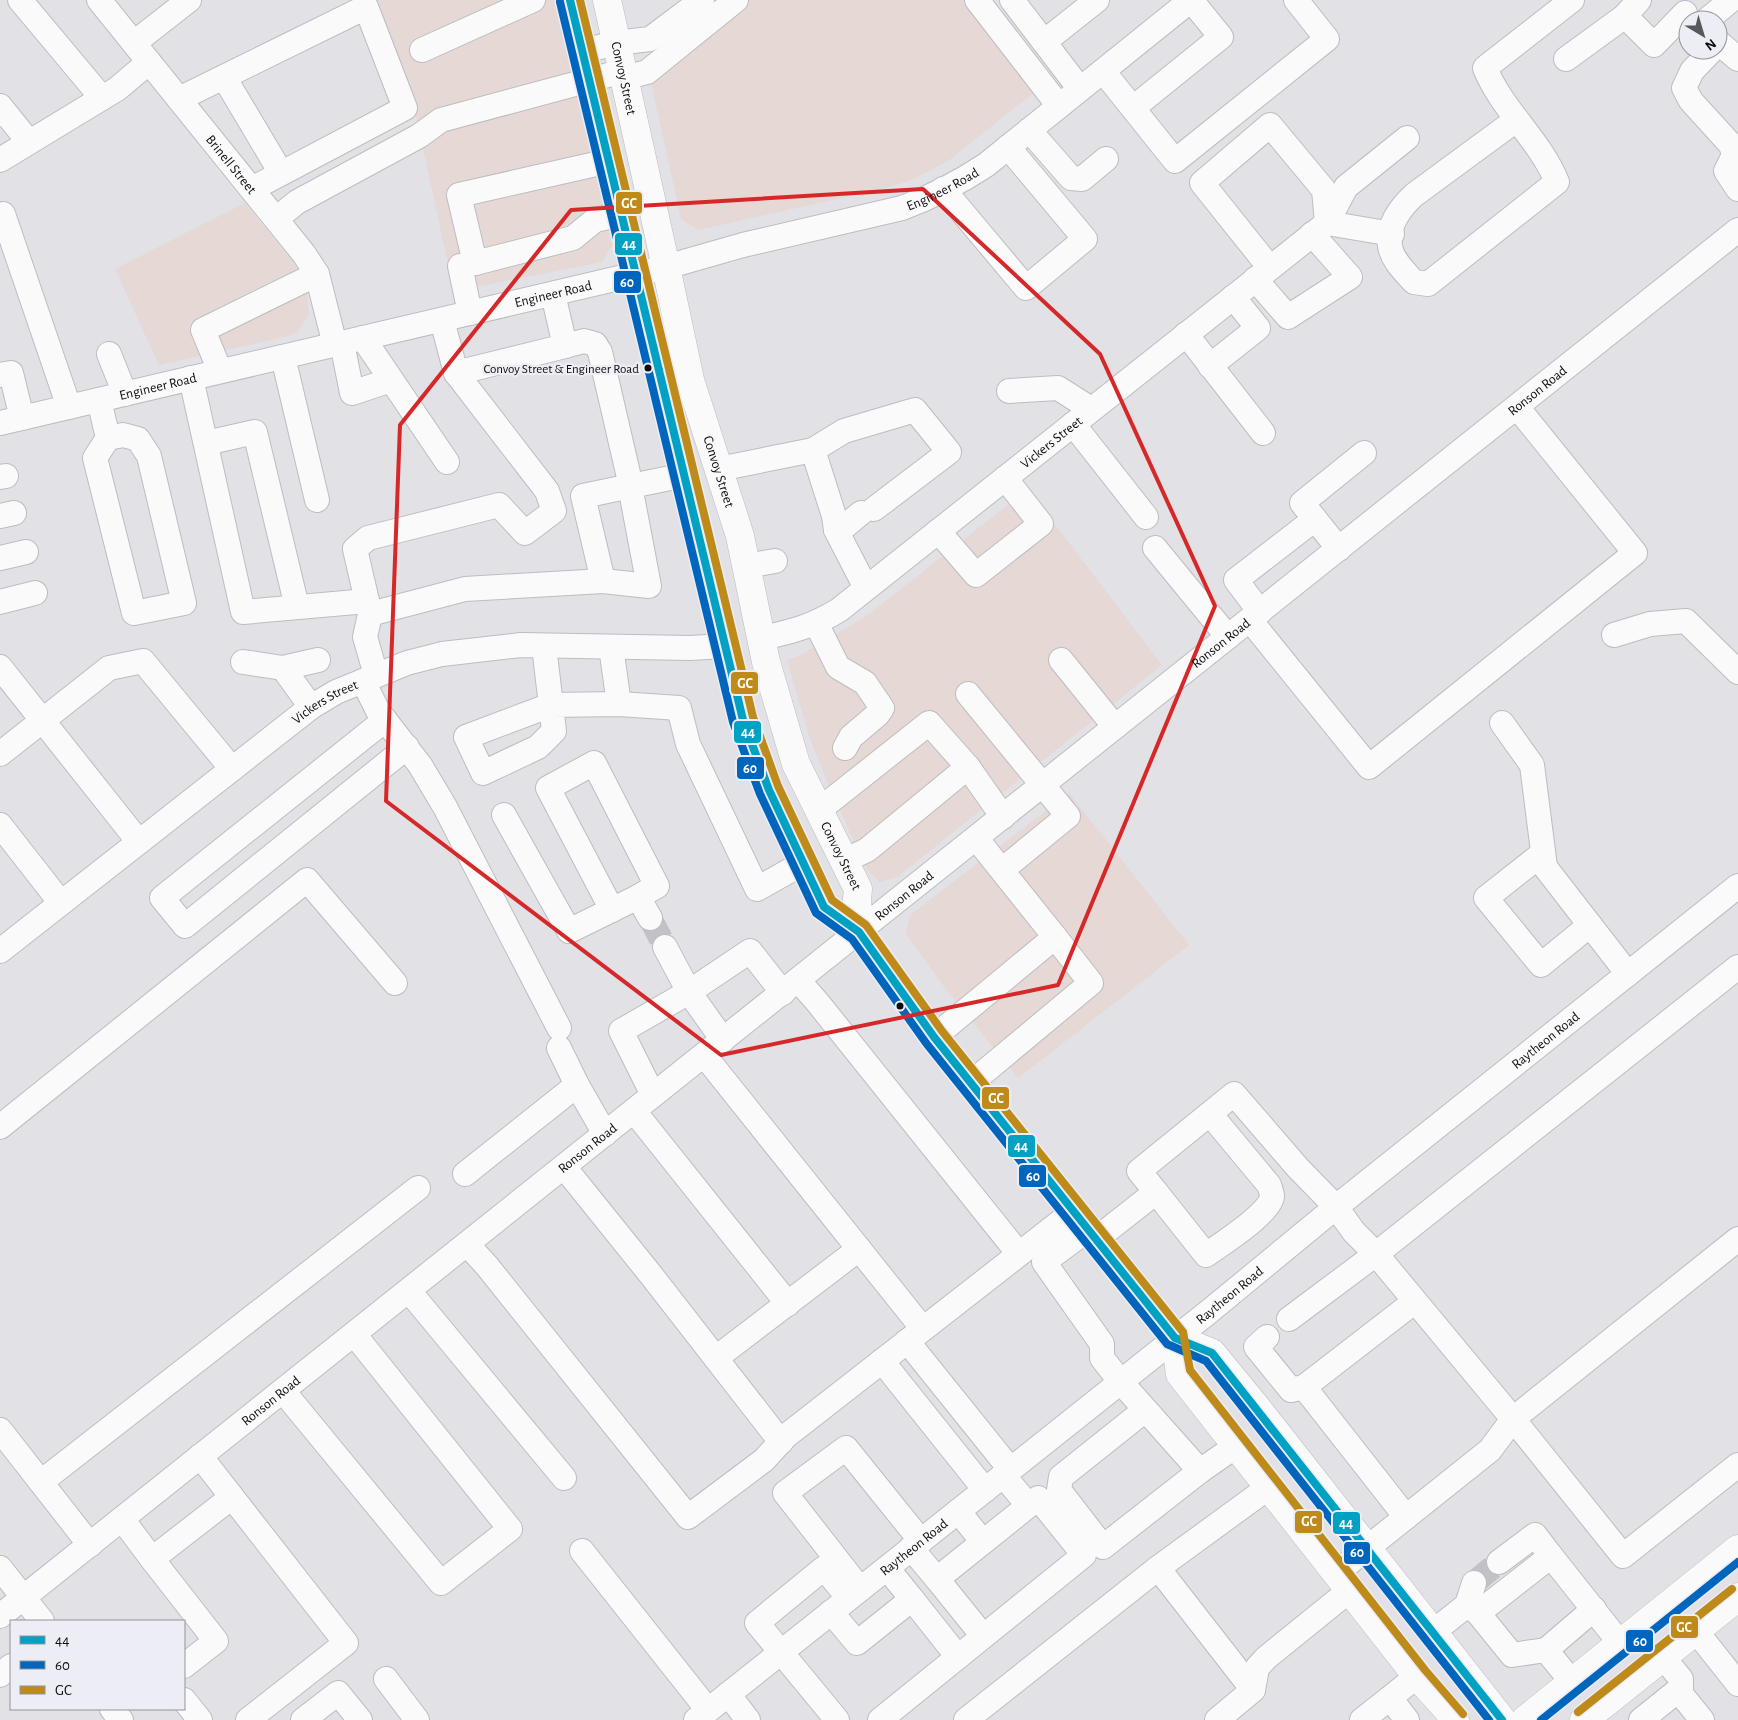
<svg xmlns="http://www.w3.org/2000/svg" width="1738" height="1720" font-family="'Alegreya Sans',sans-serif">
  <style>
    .commercial { fill: #e5d8d5 }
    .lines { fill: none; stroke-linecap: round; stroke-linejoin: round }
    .minor-tunnel { stroke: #c1c1c6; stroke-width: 24; stroke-dasharray: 24 12; stroke-linecap: butt }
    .minor-casing { stroke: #bdbdc1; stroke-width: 26 }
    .major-casing { stroke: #bdbdc1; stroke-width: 29 }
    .minor { stroke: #fafafb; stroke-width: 24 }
    .major { stroke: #fafafb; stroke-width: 28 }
    .bus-1-casing { stroke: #ecedf5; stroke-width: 11 }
    .bus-2-casing { stroke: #ecedf5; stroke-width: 11 }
    .bus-3-casing { stroke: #ecedf5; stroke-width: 11 }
    .bus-1 { stroke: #01a1c4; stroke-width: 8 }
    .bus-2 { stroke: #0065bd; stroke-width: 8 }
    .bus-3 { stroke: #be8a1a; stroke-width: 8 }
    .marked { fill: none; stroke: #d62828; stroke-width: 4; stroke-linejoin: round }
    .bus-dot { fill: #0d0e10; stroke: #ecedf5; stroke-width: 2 }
    .labels { text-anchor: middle; stroke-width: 4.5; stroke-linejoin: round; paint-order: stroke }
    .bus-label { font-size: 13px; fill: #0d0e10; stroke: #ecedf5; text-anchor: end }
    .street-label { font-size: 14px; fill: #0d0e10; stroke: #ecedf5 }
    .line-badge { stroke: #ecedf5; stroke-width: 2 }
    .badge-label { font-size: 14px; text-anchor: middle; font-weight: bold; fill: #fff }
  </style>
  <rect width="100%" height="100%" fill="#e1e1e6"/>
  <g class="commercial">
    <path d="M372,0h189l56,237 -15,25 -148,29 -39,-179z"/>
    <path d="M721,0h271l60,78 -103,82 -35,19 -28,9 -188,42 -17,-11 -35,-158z"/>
    <path d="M245,203l50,62 12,30 2,20 -12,17 -8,4 -130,29 -44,-96z"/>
    <path d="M1028,489l134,176 -265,212 -17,5 -13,-12 -39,-86 -19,-48 -22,-76 14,-5 67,-40z"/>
    <path d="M1069,793l120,152 -171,133 -73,-90 -39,-54 4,-19z"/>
  </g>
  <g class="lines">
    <g class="minor-tunnel">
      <path d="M650,918l15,29"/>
      <path d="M1474,1583l25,-21"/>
    </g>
    <g class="minor-casing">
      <g id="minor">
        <path d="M20,0l82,98"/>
        <path id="s1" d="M99,0l205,254 13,20 18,71"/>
        <path d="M977,0l82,106"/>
        <path d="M1012,0l68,89"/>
        <path d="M1625,16l29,29 31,-32"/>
        <path d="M1707,20l24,-20"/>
        <path d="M1044,42l53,-42"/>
        <path d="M1718,42l20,17"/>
        <path d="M134,43l55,-43"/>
        <path d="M422,50l111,-50"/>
        <path d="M1712,50l-20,21 -8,17 7,13 40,44 3,10 -8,16 12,18"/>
        <path d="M583,51l33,-8 34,-4 52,-39"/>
        <path d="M1566,59l59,-43 14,-16"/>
        <path d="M1103,71l72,90 152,-122 -31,-39"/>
        <path d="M224,77l57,96"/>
        <path d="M624,78l23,-6 89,-72"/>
        <path d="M179,99l187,-92 39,101 -153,81"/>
        <path d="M0,106l29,36"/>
        <path d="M1133,108l88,-71 -30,-37"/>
        <path d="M1516,120l-102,75c-14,13 -27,31 -24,51 2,14 15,26 24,36l14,2 129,-102c-17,-42 -55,-72 -72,-114l87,-68"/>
        <path d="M1029,130l42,48 11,1 24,-20"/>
        <path d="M0,160l117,-71 32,-27"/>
        <path d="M609,161l-150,34 16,68 98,-25 22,-18 27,-6"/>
        <path d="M943,189l83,99 59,-49 -77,-92"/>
        <path d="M3,214l66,193"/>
        <path d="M276,219l21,-17 122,-66 22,-16 182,-49"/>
        <path d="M1327,223l65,11"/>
        <path d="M1270,268l-68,-85 68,-58 54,65 3,33"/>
        <path d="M1255,279l33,38 62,-40 -38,-43"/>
        <path d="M553,294l12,52 19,-5 11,3 5,8 31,134 54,-11"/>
        <path d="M470,313l-10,-47 15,-3"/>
        <path d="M1186,334l77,99"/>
        <path d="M363,338l84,124"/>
        <path d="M342,343l10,50 39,-13"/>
        <path d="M109,354l16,40"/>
        <path d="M283,357l34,143"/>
        <path d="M1210,366l48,-38 -25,-31"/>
        <path d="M220,371l-17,-41 114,-56"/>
        <path d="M456,373l109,-27"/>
        <path d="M0,375l11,-2 11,45"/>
        <path d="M191,378l52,234 124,-11"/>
        <path d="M1009,391l49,-3 33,21"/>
        <path d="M99,400l9,38 -13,20 39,155 50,-10 -35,-147 -11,-17 -15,-4 -15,3"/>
        <path id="s2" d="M0,423l666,-156 77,-22 159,-37c30,-11 58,-26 84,-43l205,-165"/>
        <path d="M1073,424l73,93"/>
        <path d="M206,443l49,-11 42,175"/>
        <path d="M813,450l31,-19 71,-21 34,42 -75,57"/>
        <path d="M719,469l94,-19 21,66 2,14 30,58"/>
        <path d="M0,477l6,-1"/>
        <path d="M0,516l14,-3"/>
        <path d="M836,530l8,-3 17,-14"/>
        <path d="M938,531l38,44 65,-51 -36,-46"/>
        <path d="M1155,548l73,89"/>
        <path d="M1339,549l-37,-46 62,-50"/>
        <path d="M0,558l26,-6"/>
        <path d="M746,566l29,-5"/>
        <path d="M603,581l-20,-85 48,-10"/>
        <path d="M0,602l35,-9"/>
        <path d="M1260,612l-24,-32 79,-61"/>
        <path d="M370,614l95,-25 138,-8 46,5 -19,-100"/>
        <path d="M1250,620l119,147 266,-214 -118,-146"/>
        <path d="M816,623l22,44 27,16 17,25 -4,6 -27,23 -6,11"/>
        <path d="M1614,635l36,-11 36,-3 52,51"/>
        <path id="s3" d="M763,638c30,-7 48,-11 76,-28l488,-387 19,-36 61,-49"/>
        <path d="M544,646l10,85 -16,16 -55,26 -17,-36 85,-32 68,-1 60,4 9,36 69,145 46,-26"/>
        <path d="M611,647l8,57"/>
        <path d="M1061,660l54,67"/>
        <path d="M243,662l40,6 28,39"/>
        <path d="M0,667l139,175"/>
        <path d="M283,668l35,-8"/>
        <path d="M376,675l-11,-38 5,-23 -15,-65 13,-11 131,-33 26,28 29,-22 -7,-20 -91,-118 -14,-53"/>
        <path d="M363,681l15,30 7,9"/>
        <path d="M968,694l100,122 -66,54"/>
        <path d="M1502,723l30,42 13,102 83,107"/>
        <path d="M407,747l-222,179 -23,-28 223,-178 35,45 25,42 114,221"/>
        <path d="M0,754l109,-86 34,-7 89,108"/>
        <path d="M819,810l110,-87 39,44 35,50"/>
        <path d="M504,815l65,116 69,-34 12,21"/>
        <path d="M0,825l61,78"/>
        <path d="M976,838l79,99"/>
        <path d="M1543,853l-57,45 55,67 49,-40"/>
        <path d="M844,861l23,-11 101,-83"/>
        <path d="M612,910l-64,-122 46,-25 63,123 -19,11"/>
        <path d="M665,947l24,45 34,48"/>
        <path id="s4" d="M0,951l311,-244 25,-15 71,-29 35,-9 79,-9 169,3 35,-2"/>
        <path d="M798,980l20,23 201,251"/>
        <path d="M934,1037l121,-100 36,46 -120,100"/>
        <path d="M559,1048l18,37"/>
        <path d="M704,1055l219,274"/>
        <path d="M653,1095l-32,-64 68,-39 61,-41 33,42"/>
        <path d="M634,1111l154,193"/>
        <path d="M0,1127l307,-247 88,103"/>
        <path d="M564,1167l87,108 130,167"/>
        <path d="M465,1174l112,-89 28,49"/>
        <path d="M1156,1192l50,63c14,-10 66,-43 66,-59 0,-3 -2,-8 -3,-11l-59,-71"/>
        <path d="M1087,1230l-43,32 58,82v14l18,23 80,90"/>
        <path d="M1738,1239l-225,180 110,137 115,-91"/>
        <path d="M1095,1240l61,-48 -17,-21 95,-77 64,74 38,39 18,25 22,22 137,165 -23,31 -154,123"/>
        <path d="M467,1244l20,22 201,251 76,-57 22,-24 287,-224"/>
        <path d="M409,1291l155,187"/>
        <path d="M1289,1319l87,-65 362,-287"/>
        <path d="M1267,1337l-11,10 35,43 13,-3"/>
        <path d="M907,1341l103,128"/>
        <path d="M716,1358l143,-109"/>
        <path d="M882,1361l103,129"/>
        <path d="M283,1391l158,192 69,-54 -156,-195"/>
        <path d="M1145,1410l-84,67 -2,13 44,57 97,-76 36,-25"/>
        <path d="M0,1430l90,115"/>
        <path d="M200,1456l146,187 -98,77"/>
        <path d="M1003,1475l25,30"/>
        <path d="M41,1482l377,-294"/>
        <path d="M958,1511l25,31"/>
        <path d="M1406,1517l-102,-130 110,-85"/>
        <path d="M122,1519l30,40"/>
        <path d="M911,1548l26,31"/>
        <path d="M582,1551l126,159"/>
        <path d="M1499,1562l36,-27 16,21"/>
        <path d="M0,1568l42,53"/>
        <path d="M1158,1568l95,122"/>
        <path d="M860,1589l-75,-96 61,-45 75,93"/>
        <path d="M912,1599l46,58"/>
        <path d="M1467,1605l7,-22"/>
        <path d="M831,1612l26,31 55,-44 -25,-31"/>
        <path d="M1478,1613l34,42 34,-5 26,32"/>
        <path id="s5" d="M0,1616l1738,-1386"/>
        <path d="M1696,1631l42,53"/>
        <path d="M1433,1632l34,-27 11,8 73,-57 69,87"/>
        <path d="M1546,1650l48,-41"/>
        <path d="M1663,1657l18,22v15l21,26"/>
        <path d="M184,1666l32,-25 -64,-82 80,-62"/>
        <path d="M0,1675l11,-9"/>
        <path d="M386,1679l31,41"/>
        <path d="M728,1694l20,26"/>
        <path d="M184,1700l16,20"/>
        <path d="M112,1709l9,11"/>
        <path d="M303,1720l35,-27 22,27"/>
        <path id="s6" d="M696,1720l515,-410 125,-103 402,-321"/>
        <path d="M837,1720l-80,-97 67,-55 19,23"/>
        <path d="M880,1720l204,-165 -46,-57 -101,81 46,57"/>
        <path d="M966,1720l192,-152 111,-81"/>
        <path d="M1217,1720l36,-30 4,-22 9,-10 84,-68"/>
        <path d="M1362,1720l28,-22"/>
        <path d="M1407,1720l-17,-22 27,-22"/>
        <path d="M1641,1720l40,-32"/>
      </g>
    </g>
    <g class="major-casing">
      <g id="major">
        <path d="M570,0l173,720 26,70 55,117 35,25 75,105 241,301 37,15 45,55 245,312"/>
        <path id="s7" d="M607,0l59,267 24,113 50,156 26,126 30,102 62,125 -1,10 2,33"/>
        <path d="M1175,1338l5,36 237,302 29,32 9,12"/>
        <path d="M1525,1720l213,-171"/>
        <path d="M1584,1720l154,-123"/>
      </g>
    </g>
    <use href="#minor" class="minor"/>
    <use href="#major" class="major"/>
    <g class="bus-1-casing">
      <path id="bus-1" d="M570,0l173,720 26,70 55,117 35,25 75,105 241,301 37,15 290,367"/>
    </g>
    <g class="bus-2-casing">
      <g id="bus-2">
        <path d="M560,2l173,720 27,72 56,119 36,26 74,104 241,301 39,17 283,359"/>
        <path d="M1541,1720l197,-158"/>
      </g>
    </g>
    <g class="bus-3-casing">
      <g id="bus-3">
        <path d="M580,0l173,717 25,69 54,114 34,25 76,106 241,301 7,38 235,300 38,44"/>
        <path d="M1578,1712l154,-123"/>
      </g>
    </g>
    <use href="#bus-1" class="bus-1"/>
    <use href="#bus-2" class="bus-2"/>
    <use href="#bus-3" class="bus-3"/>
  </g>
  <path class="marked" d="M923,189l177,165 115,252 -157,379 -337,70 -335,-254 14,-376 171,-215z"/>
  <g class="bus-dot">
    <circle cx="648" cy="368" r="4.5"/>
    <circle cx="900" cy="1006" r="4.5"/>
  </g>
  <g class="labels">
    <g class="bus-label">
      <text x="639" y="373">Convoy Street &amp; Engineer Road</text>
    </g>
    <g class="street-label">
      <text dy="5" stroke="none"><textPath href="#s7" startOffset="80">Convoy Street</textPath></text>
      <text dy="5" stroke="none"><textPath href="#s1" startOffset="211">Brinell Street</textPath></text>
      <text dy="5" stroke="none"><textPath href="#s2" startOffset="972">Engineer Road</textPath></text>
      <text dy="5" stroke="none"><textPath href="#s2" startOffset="568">Engineer Road</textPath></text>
      <text dy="5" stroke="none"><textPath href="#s2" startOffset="162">Engineer Road</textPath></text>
      <text dy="5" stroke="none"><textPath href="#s5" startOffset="1966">Ronson Road</textPath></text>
      <text dy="5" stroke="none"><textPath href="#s3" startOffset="352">Vickers Street</textPath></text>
      <text dy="5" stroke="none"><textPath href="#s7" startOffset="485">Convoy Street</textPath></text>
      <text dy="5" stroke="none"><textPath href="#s5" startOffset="1561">Ronson Road</textPath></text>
      <text dy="5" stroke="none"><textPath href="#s4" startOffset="410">Vickers Street</textPath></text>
      <text dy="5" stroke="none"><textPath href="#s7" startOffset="890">Convoy Street</textPath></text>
      <text dy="5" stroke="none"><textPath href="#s5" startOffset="1156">Ronson Road</textPath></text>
      <text dy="5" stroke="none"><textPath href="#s6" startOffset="1088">Raytheon Road</textPath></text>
      <text dy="5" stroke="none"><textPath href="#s5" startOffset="751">Ronson Road</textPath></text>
      <text dy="5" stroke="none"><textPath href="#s6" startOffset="682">Raytheon Road</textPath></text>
      <text dy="5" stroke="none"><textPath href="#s5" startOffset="346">Ronson Road</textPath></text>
      <text dy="5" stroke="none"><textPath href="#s6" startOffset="278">Raytheon Road</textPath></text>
    </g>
  </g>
  <g class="line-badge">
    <rect x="615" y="191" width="28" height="24" rx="5" fill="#be8a1a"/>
    <rect x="614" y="232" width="29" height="24" rx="5" fill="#01a1c4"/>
    <rect x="613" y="270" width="29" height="24" rx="5" fill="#0065bd"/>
    <rect x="730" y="671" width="29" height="24" rx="5" fill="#be8a1a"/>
    <rect x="733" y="720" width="29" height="24" rx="5" fill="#01a1c4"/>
    <rect x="736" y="756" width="29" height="24" rx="5" fill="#0065bd"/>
    <rect x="981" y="1086" width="29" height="24" rx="5" fill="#be8a1a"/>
    <rect x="1007" y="1134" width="29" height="24" rx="5" fill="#01a1c4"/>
    <rect x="1018" y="1164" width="29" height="24" rx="5" fill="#0065bd"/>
    <rect x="1294" y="1510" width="29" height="24" rx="5" fill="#be8a1a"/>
    <rect x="1332" y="1511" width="29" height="24" rx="5" fill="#01a1c4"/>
    <rect x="1343" y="1541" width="28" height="24" rx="5" fill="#0065bd"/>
    <rect x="1670" y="1615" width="29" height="24" rx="5" fill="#be8a1a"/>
    <rect x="1625" y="1629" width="29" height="24" rx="5" fill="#0065bd"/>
  </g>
  <g class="badge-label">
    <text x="629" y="208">GC</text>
    <text x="629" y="249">44</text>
    <text x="627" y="287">60</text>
    <text x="745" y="688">GC</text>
    <text x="748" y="737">44</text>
    <text x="750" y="773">60</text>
    <text x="996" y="1103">GC</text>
    <text x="1021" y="1151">44</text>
    <text x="1033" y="1181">60</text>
    <text x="1309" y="1526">GC</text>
    <text x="1346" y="1528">44</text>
    <text x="1357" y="1557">60</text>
    <text x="1684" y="1632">GC</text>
    <text x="1640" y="1646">60</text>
  </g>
  <rect x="10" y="1620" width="175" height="90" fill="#ecedf5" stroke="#939499"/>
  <rect x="20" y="1636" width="25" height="8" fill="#01a1c4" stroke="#939499"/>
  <text x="55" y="1645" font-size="15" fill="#0d0e10">44</text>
  <rect x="20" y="1661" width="25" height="8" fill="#0065bd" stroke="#939499"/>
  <text x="55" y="1670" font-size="15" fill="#0d0e10">60</text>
  <rect x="20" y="1686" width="25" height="8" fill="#be8a1a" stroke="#939499"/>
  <text x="55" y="1695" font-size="15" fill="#0d0e10">GC</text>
  <g transform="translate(1703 35) rotate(142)"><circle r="24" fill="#ecedf5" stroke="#939499"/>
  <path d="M0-4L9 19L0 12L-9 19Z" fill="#57585b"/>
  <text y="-8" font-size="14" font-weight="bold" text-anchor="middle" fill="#0d0e10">N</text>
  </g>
</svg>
